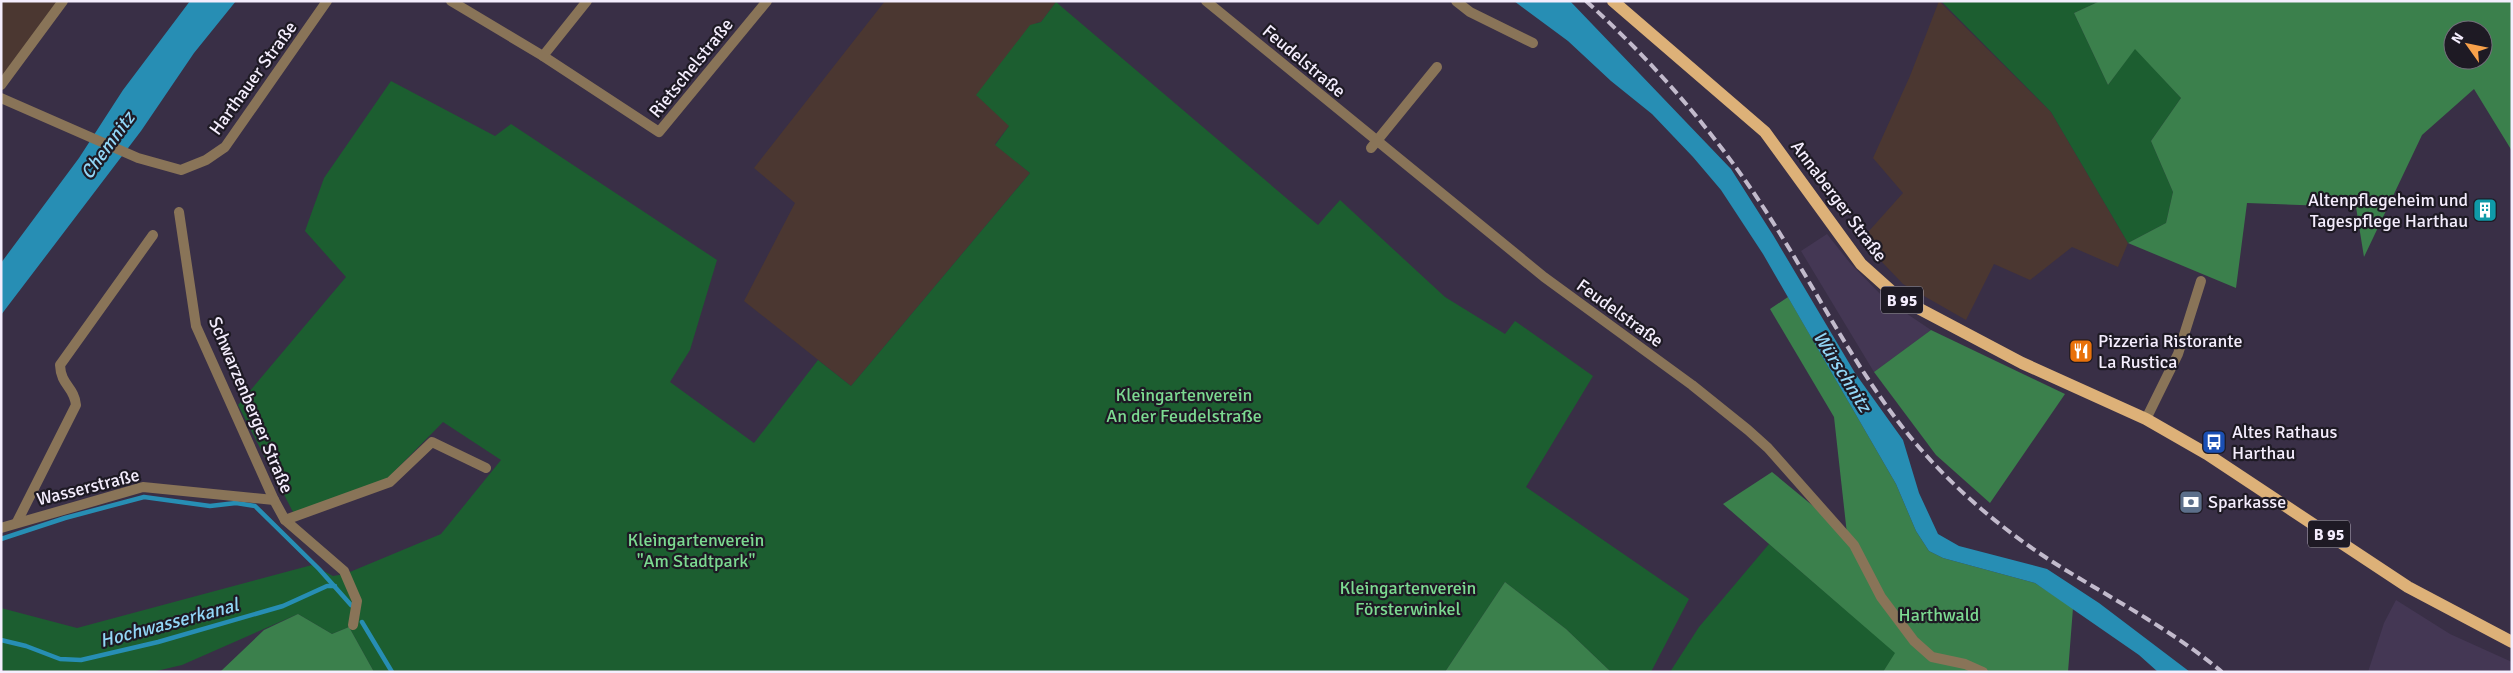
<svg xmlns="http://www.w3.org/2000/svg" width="2513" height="673" font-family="Signika,sans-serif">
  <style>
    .built { fill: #443754 }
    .industrial { fill: #4b3731 }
    .green { fill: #1c5e30 }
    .forest { fill: #3b804c; fill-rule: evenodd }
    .water { fill: #278eb4 }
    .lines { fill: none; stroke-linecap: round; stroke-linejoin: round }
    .stream { stroke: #278eb4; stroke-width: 4.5 }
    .minor { stroke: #897458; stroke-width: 10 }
    .primary { stroke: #ddb178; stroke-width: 12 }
    .rail { stroke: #c2bacc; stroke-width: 4; stroke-dasharray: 10 5; stroke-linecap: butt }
    .labels { text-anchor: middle; stroke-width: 4.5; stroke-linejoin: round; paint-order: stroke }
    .shield { fill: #1e1a24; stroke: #b4aebc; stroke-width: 1 }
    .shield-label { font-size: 16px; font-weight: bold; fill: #f4edfd }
    .street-label { font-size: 18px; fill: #f4edfd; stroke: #1e1a24 }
    .poi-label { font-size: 18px; fill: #f4edfd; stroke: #1e1a24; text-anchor: start }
    .park-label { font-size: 18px; fill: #7cda91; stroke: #1e1a24 }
    .water-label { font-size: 19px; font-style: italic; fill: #92d6f6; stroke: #1e1a24 }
  </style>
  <rect width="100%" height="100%" fill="#392f46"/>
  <g class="built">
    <path d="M1827,234l23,29 35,36 46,31 -57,42 -73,-121z"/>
    <path d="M2396,600l54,34 62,28v10h-144l16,-49z"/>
  </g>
  <g class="industrial">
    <path d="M1,1h62l-62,84z"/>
    <path d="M885,1l171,1 -15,20 -5,1 -27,103 -14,18 35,29 -179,213 -107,-85 51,-98 -41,-35z"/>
    <path d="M1939,1l112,111 77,131 -10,24 -46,-20 -42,33 -36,-16 -28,56 -63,-36 -42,-44 42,-47 -30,-35 37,-82z"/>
  </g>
  <g class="green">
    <path d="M1941,1h159l-26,12 34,72 27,-37 46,50 -30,43 22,51 -7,31 -38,20 -77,-131z"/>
    <path d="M1056,2l262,223 22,-25 105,97 60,37 10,-13 78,55 -67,111 163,112 -38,73h-40l-45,-43 -61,-47 -60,90h-1071l-25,-45 -17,7 -34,-20 -116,51 -30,7h-145l-6,-3v-61l76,20 235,-63 21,11 12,-2 96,-40 60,-74 -58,-38 -56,57 -93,35 -56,-109 108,-128 -41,-46 19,-53 67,-97 104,55 16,-12 206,136 -27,90 -20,32 84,61 64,-83 33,26 179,-213 -35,-28 14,-19 -33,-31 54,-70 11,-3z"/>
    <path d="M1769,544l127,109 -13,19h-213l29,-45z"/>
  </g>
  <g class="forest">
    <path d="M2100,1h412v150l-38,-62 -52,46 -58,122 -8,-50 -109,-4 -11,85 -108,-45 38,-20 7,-31 -22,-51 30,-43 -46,-49 -27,36 -34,-72zM2453,30h30v30h-30z"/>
    <path d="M1788,297l108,187 20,47 13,20 14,7 92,25 38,25 -5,64h-185l12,-19 -172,-149 49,-32 75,62 -13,-117 -64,-108z"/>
    <path d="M1931,330l134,64 -75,109 -54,-48 -62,-83z"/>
    <path d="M1505,582l61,47 45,43h-166z"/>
    <path d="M298,614l34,20 17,-7 25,45h-154l44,-42z"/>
  </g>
  <g class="water">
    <path d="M190,1h46l-42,52 -53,78 -140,184v-52l78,-105 44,-68z"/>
    <path d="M1514,1h56l161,168 42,66 82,138 48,67 16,53 19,41 21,12 88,23 52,34 91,69h-32l-19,-17 -104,-72 -92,-25 -14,-7 -13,-20 -20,-47 -133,-230 -42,-64 -28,-33 -41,-43 -41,-33 -43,-40z"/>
  </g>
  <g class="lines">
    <g class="stream">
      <path d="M1,539l64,-21 79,-21 66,9 26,-3 19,3 64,63 32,36"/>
      <path d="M362,622l30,50"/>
      <path d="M1,640l25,6 34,13 21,1 77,-18 125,-36 44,-20h8"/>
    </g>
    <g class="minor">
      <path d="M451,1l92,55 116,76 108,-131"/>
      <path d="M1206,1l338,276 148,108 56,45 20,18 86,97 27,52 33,44 18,16 33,7 18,8"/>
      <path d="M1456,1l14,11 63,31"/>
      <path d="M543,56l44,-55"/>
      <path d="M1,85l62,-84"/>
      <path d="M1,98l137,60 43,12 25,-10 19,-13 102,-146"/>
      <path d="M1371,148l66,-81"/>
      <path d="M179,212l17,114 78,174 11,20 59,51 13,30 -4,24"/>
      <path d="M2146,419l32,-65 23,-73"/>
      <path d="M285,520l105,-38 42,-40 54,26"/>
      <path d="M17,522l59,-117c-2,-19 -15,-19 -16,-40l93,-130"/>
      <path d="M1,528l142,-41 131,13"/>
    </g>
    <path class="primary" d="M1613,1l152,131 96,132 38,34 123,65 124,56 61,35 201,133 104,55"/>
    <path class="rail" d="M1586,1c72,65 137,141 188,223 47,74 86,154 143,221 42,49 93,91 147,124 54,33 109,62 158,103"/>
  </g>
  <defs>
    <g id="building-square" transform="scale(1.25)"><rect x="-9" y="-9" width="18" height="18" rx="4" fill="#0f9aa8" stroke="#1e1a24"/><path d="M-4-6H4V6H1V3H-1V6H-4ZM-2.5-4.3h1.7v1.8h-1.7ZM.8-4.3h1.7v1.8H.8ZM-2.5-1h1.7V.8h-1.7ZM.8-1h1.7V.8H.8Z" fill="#fff"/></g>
    <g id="restaurant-square" transform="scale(1.25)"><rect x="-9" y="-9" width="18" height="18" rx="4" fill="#e8710a" stroke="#1e1a24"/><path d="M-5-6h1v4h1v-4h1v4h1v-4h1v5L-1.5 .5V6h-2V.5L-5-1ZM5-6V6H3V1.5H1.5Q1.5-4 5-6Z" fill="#fff"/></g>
    <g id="bus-square" transform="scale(1.25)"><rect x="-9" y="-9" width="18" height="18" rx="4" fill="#1a4fb4" stroke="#1e1a24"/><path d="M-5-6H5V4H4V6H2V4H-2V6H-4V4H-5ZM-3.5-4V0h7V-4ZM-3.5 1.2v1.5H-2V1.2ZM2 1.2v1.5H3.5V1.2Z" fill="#fff"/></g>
    <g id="bank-square" transform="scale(1.25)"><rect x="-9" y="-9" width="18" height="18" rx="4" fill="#5c6f8a" stroke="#1e1a24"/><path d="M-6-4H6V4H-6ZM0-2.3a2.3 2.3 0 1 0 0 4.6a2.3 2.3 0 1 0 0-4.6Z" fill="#fff"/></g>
  </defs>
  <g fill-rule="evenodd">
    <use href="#building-square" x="2485" y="210"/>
    <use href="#restaurant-square" x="2081" y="351"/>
    <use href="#bus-square" x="2214" y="442"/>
    <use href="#bank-square" x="2191" y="502"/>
  </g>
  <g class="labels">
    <g class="shield">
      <rect x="1881" y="286.5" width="42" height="27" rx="4"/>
      <rect x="2308" y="520.5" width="42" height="27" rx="4"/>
    </g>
    <g class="shield-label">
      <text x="1902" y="306">B 95</text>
      <text x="2329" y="540">B 95</text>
    </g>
    <g class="street-label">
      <text transform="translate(1304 61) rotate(40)" y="6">Feudelstraße</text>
      <text transform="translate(691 68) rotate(-51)" y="6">Rietschelstraße</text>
      <text transform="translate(253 78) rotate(-54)" y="6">Harthauer Straße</text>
      <text transform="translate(1839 201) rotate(53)" y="6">Annaberger Straße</text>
      <text transform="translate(1620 313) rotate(36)" y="6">Feudelstraße</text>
      <text transform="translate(251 405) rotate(67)" y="6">Schwarzenberger Straße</text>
      <text transform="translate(88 487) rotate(-14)" y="6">Wasserstraße</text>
    </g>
    <g class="poi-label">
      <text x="2468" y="206" text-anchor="end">Altenpflegeheim und<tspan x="2468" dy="21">Tagespflege Harthau</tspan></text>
      <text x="2098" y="347">Pizzeria Ristorante<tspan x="2098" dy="21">La Rustica</tspan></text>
      <text x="2232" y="438">Altes Rathaus<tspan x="2232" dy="21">Harthau</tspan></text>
      <text x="2208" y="508">Sparkasse</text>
    </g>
    <g class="park-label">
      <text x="1184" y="401">Kleingartenverein<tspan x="1184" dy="21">An der Feudelstraße</tspan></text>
      <text x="696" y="546">Kleingartenverein<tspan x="696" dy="21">"Am Stadtpark"</tspan></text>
      <text x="1408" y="594">Kleingartenverein<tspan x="1408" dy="21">Försterwinkel</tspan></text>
      <text x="1939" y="621">Harthwald</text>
    </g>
    <g class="water-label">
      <text transform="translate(107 145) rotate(-54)" y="7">Chemnitz</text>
      <text transform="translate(1843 371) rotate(58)" y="7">Würschnitz</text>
      <text transform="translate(169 622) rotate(-15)" y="7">Hochwasserkanal</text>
    </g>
  </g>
  <rect width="2513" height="673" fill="none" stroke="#f4edfd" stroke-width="5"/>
  <g transform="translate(2468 45) rotate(303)"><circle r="24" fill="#1e1a24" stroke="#746e7b"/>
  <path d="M0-4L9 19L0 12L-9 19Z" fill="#f8a14a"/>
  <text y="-8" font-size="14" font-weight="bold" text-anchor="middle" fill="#f4edfd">N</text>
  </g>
</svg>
